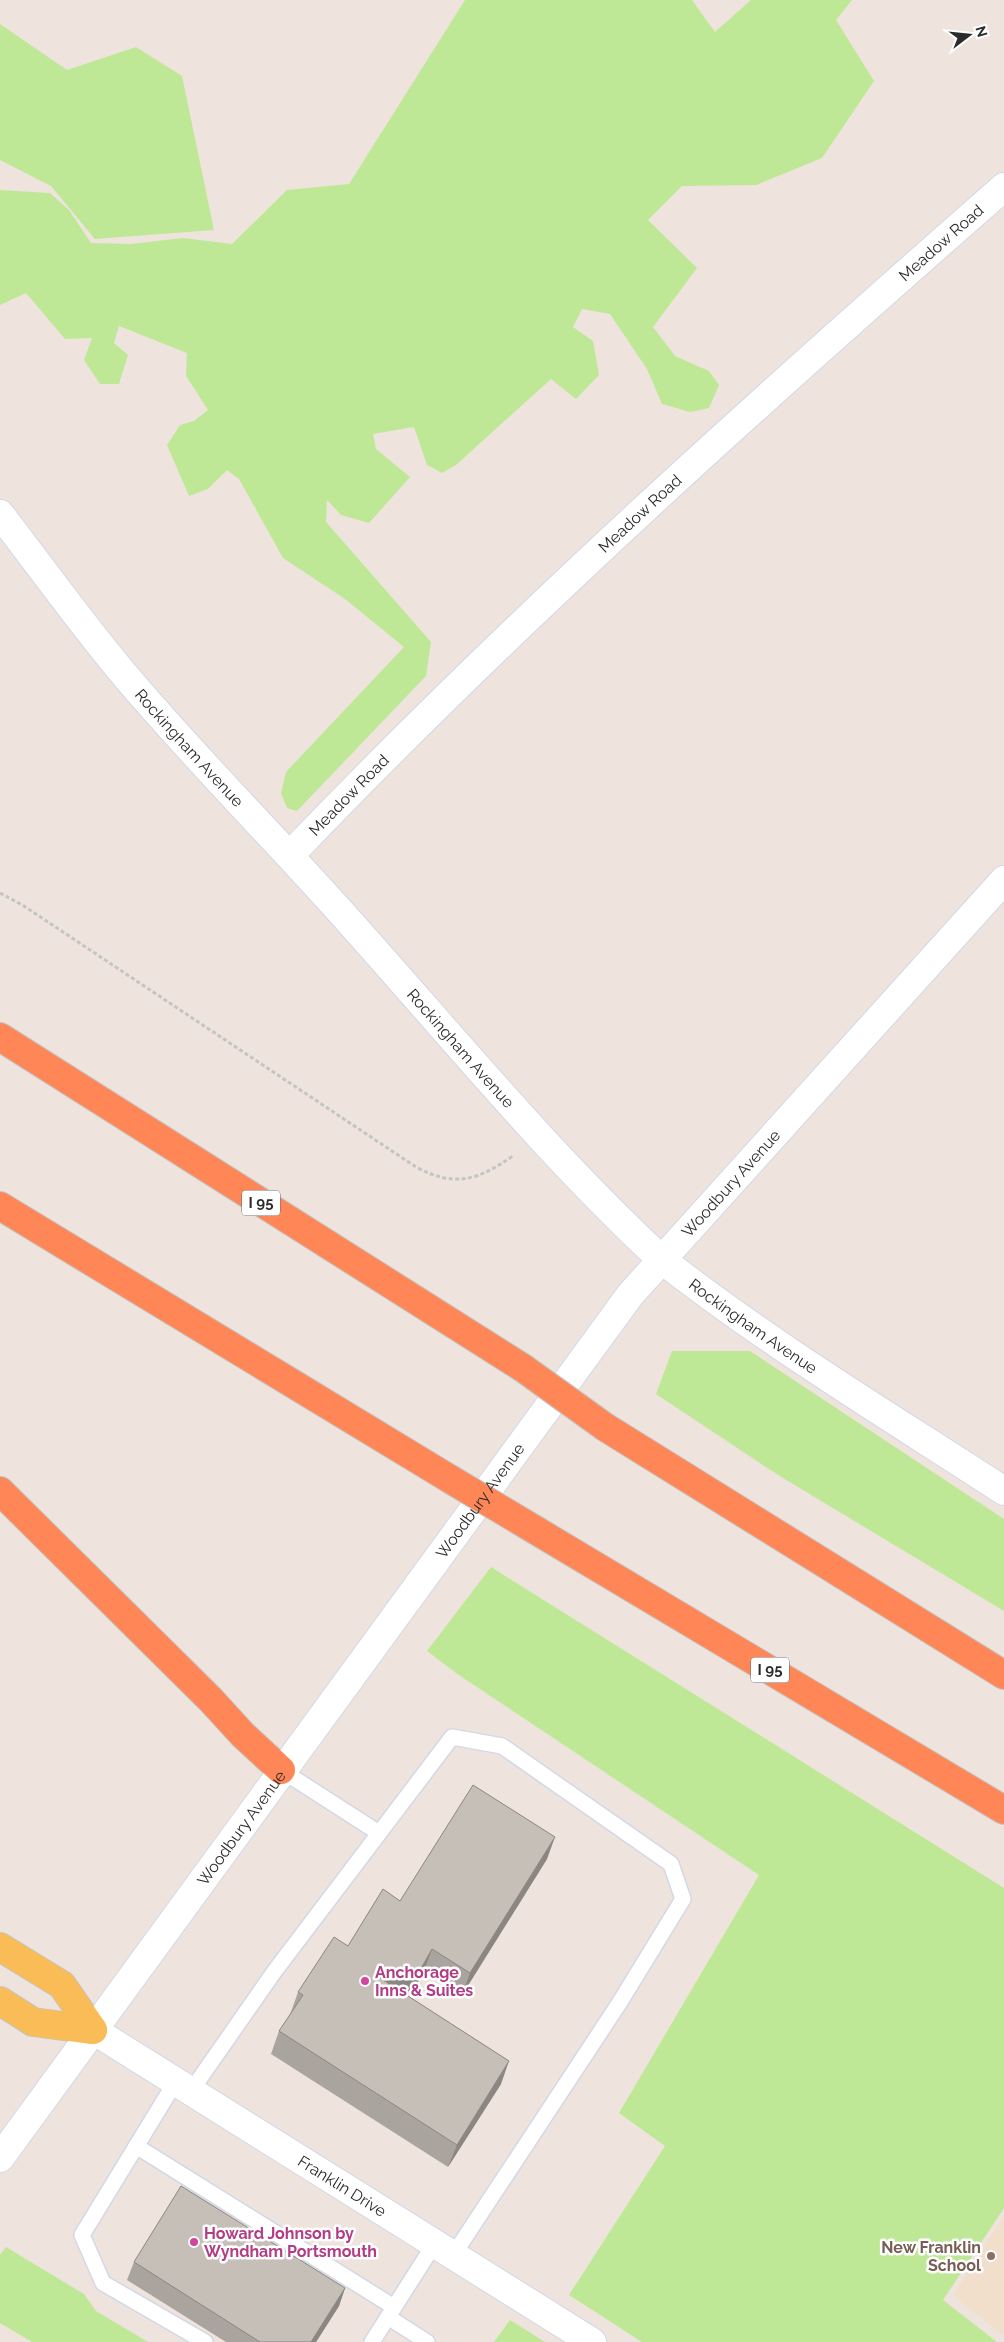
<svg xmlns="http://www.w3.org/2000/svg" width="1004" height="2342" font-family="Raleway,sans-serif">
  <style>
    .education { fill: #f1dfcb }
    .green { fill: #bee896 }
    .lines { fill: none; stroke-linecap: round; stroke-linejoin: round }
    .service-casing { stroke: #d2d8e5; stroke-width: 18 }
    .minor-casing { stroke: #d2d8e5; stroke-width: 30 }
    .tertiary-casing { stroke: #d2d8e5; stroke-width: 30 }
    .primary-casing { stroke: #c4c4c4; stroke-width: 30 }
    .motorway-casing { stroke: #c4c4c4; stroke-width: 30 }
    .path { stroke: #c4c4c4; stroke-width: 3; stroke-dasharray: 4 2.5; stroke-linecap: butt }
    .service { stroke: #fff; stroke-width: 15 }
    .minor { stroke: #fff; stroke-width: 28 }
    .tertiary { stroke: #fff; stroke-width: 28 }
    .primary { stroke: #fabc56; stroke-width: 28 }
    .motorway { stroke: #ff8757; stroke-width: 28 }
    .motorway-bridge-casing { stroke: #c4c4c4; stroke-width: 30; stroke-linecap: butt }
    .motorway-bridge { stroke: #ff8757; stroke-width: 28 }
    .wall { fill: #aaa49e }
    .shaded-wall { fill: #8b8681 }
    .building { fill: #c6bfb8; stroke: #8b8681 }
    .hotel-dot { fill: #d1479c; stroke: #fff; stroke-width: 2 }
    .education-dot { fill: #8d6e63; stroke: #fff; stroke-width: 2 }
    .labels { text-anchor: middle; stroke-width: 5; stroke-linejoin: round; paint-order: stroke }
    .shield { fill: #fff; stroke: #6b6b6b; stroke-width: 1 }
    .shield-label { font-size: 15px; font-weight: bold; fill: #2b2b2b }
    .street-label { font-size: 16px; fill: #2b2b2b; stroke: #fff }
    .hotel-label { font-size: 16px; font-weight: bold; fill: #b23c85; stroke: #fff; text-anchor: start }
    .education-label { font-size: 16px; font-weight: bold; fill: #785e54; stroke: #fff; text-anchor: end }
  </style>
  <rect width="100%" height="100%" fill="#eee4dd"/>
  <path class="education" d="M1004,2216v120l-51,-41z"/>
  <g class="green">
    <path d="M465,0h227l23,32 36,-32h101l-16,20 38,61 -52,77 -66,27 -74,1 -34,34 49,48 -44,59 22,29 34,15 10,14 -10,23 -19,4 -28,-8 -15,-35 -37,-55 -28,-5 -9,18 20,14 6,34 -23,24 -25,-20 -95,86 -14,8 -15,-8 -13,-38 -41,7 3,15 34,28 -41,46 -28,-8 -14,-15 -1,22 105,120 -5,34 -129,135 -10,-3 -6,-15 5,-21 118,-125 -59,-48 -62,-41 -44,-79 -12,-9 -19,19 -19,7 -22,-51 13,-20 14,-4 14,-11 -22,-34 1,-23 -68,-27 -5,17 14,12 -9,29h-19l-16,-24 8,-22 -27,1 -39,-46 -26,12v-115l50,3 19,17 22,33 40,1 52,-6 49,6 55,-54 62,-6z"/>
    <path d="M0,24l67,46 69,-23 46,29 32,154 -119,9 -44,-53 -51,-26z"/>
    <path d="M672,1351h78l254,168v92l-226,-136 -122,-81z"/>
    <path d="M491,1567l513,321v320l-61,92 54,42h-355l-73,-47 96,-149 -46,-33 140,-238 -303,-202 -29,-22z"/>
    <path d="M6,2247l78,47 12,17 52,31h-116l-32,-19v-68z"/>
    <path d="M510,2320l35,22h-51z"/>
  </g>
  <g class="lines">
    <g class="service-casing">
      <g id="service">
        <path d="M281,1770l98,63"/>
        <path d="M176,2081l-94,154 21,48 102,59"/>
        <path d="M191,2091l83,-119 178,-235 50,9 169,118 12,35 -63,103 -166,252"/>
        <path d="M136,2146l258,161"/>
        <path d="M388,2317l39,25"/>
        <path d="M372,2342l63,-99"/>
      </g>
    </g>
    <g class="minor-casing">
      <g id="minor">
        <path id="s1" d="M290,855c226,-236 469,-453 714,-668"/>
        <path id="s2" d="M661,1259c108,85 228,157 343,232"/>
        <path id="s3" d="M93,2030l499,312"/>
      </g>
    </g>
    <g class="tertiary-casing">
      <g id="tertiary">
        <path id="s4" d="M0,514c41,53 80,108 123,159 74,88 156,169 232,255 100,112 196,229 306,331"/>
        <path id="s5" d="M0,2158l630,-863 374,-415"/>
      </g>
    </g>
    <g class="primary-casing">
      <g id="primary">
        <path d="M0,1947l62,38 31,45"/>
        <path d="M0,2001l33,21 60,8"/>
      </g>
    </g>
    <g class="motorway-casing">
      <g id="motorway">
        <path d="M0,1037l523,331"/>
        <path d="M0,1206l450,273"/>
        <path d="M605,1427l399,248"/>
        <path d="M0,1491l211,209 32,35 38,35"/>
        <path d="M537,1531l467,279"/>
      </g>
    </g>
    <path class="path" d="M0,893l24,13 392,261c39,21 62,13 97,-11"/>
    <use href="#service" class="service"/>
    <use href="#minor" class="minor"/>
    <use href="#tertiary" class="tertiary"/>
    <use href="#primary" class="primary"/>
    <use href="#motorway" class="motorway"/>
    <g class="motorway-bridge-casing">
      <g id="motorway-bridge">
        <path d="M523,1368l82,59"/>
        <path d="M450,1479l87,52"/>
      </g>
    </g>
    <use href="#motorway-bridge" class="motorway-bridge"/>
  </g>
  <g class="wall">
    <path d="M547,1859l-85,136 -38,-24 -13,23h-7l97,90 -53,83 -177,-113 8,-23 11,-16 8,-23 50,-46 52,-45z"/>
    <path d="M134,2262l211,26 -6,18 -23,36h-90l-99,-62z"/>
  </g>
  <g class="shaded-wall">
    <path d="M555,1837l-8,22 -85,136 8,-22z"/>
    <path d="M432,1949l-8,22 -13,23 -37,-3 3,-15 5,-7z"/>
    <path d="M509,2061l-8,23 -53,83 9,-22z"/>
    <path d="M345,2288l-6,18 -23,36h-5z"/>
  </g>
  <g class="building">
    <path d="M473,1785l82,52 -85,136 -38,-24 -13,23 -37,-3 -5,7 132,85 -52,84 -178,-114 24,-36 -5,-3 36,-55 14,9 35,-57 17,12z"/>
    <path d="M181,2186l164,102 -34,54h-51l-126,-80z"/>
  </g>
  <g class="hotel-dot">
    <circle cx="365" cy="1981" r="5"/>
    <circle cx="194" cy="2242" r="5"/>
  </g>
  <circle class="education-dot" cx="991" cy="2256" r="5"/>
  <g class="labels">
    <g class="shield">
      <rect x="242" y="1190.5" width="38" height="25" rx="4"/>
      <rect x="751" y="1657.5" width="38" height="25" rx="4"/>
    </g>
    <g class="shield-label">
      <text x="261" y="1208">I 95</text>
      <text x="770" y="1675">I 95</text>
    </g>
    <g class="street-label">
      <text dy="6" stroke="none"><textPath href="#s1" startOffset="894">Meadow Road</textPath></text>
      <text dy="6" stroke="none"><textPath href="#s1" startOffset="489">Meadow Road</textPath></text>
      <text dy="6" stroke="none"><textPath href="#s4" startOffset="301">Rockingham Avenue</textPath></text>
      <text dy="6" stroke="none"><textPath href="#s1" startOffset="84">Meadow Road</textPath></text>
      <text dy="6" stroke="none"><textPath href="#s4" startOffset="706">Rockingham Avenue</textPath></text>
      <text dy="6" stroke="none"><textPath href="#s5" startOffset="1219">Woodbury Avenue</textPath></text>
      <text dy="6" stroke="none"><textPath href="#s2" startOffset="114">Rockingham Avenue</textPath></text>
      <text dy="6" stroke="none"><textPath href="#s5" startOffset="814">Woodbury Avenue</textPath></text>
      <text dy="6" stroke="none"><textPath href="#s5" startOffset="409">Woodbury Avenue</textPath></text>
      <text dy="6" stroke="none"><textPath href="#s3" startOffset="294">Franklin Drive</textPath></text>
    </g>
    <g class="hotel-label">
      <text x="375" y="1978">Anchorage<tspan x="375" dy="18">Inns &amp; Suites</tspan></text>
      <text x="204" y="2239">Howard Johnson by<tspan x="204" dy="18">Wyndham Portsmouth</tspan></text>
    </g>
    <g class="education-label">
      <text x="981" y="2253">New Franklin<tspan x="981" dy="18">School</tspan></text>
    </g>
  </g>
  <g transform="translate(969 35) rotate(74)" stroke="#ffffff" stroke-width="4" paint-order="stroke">
  <path d="M0-4L9 19L0 12L-9 19Z" fill="#2b2b2b"/>
  <text y="-8" font-size="14" font-weight="bold" text-anchor="middle" fill="#2b2b2b">N</text>
  </g>
</svg>
